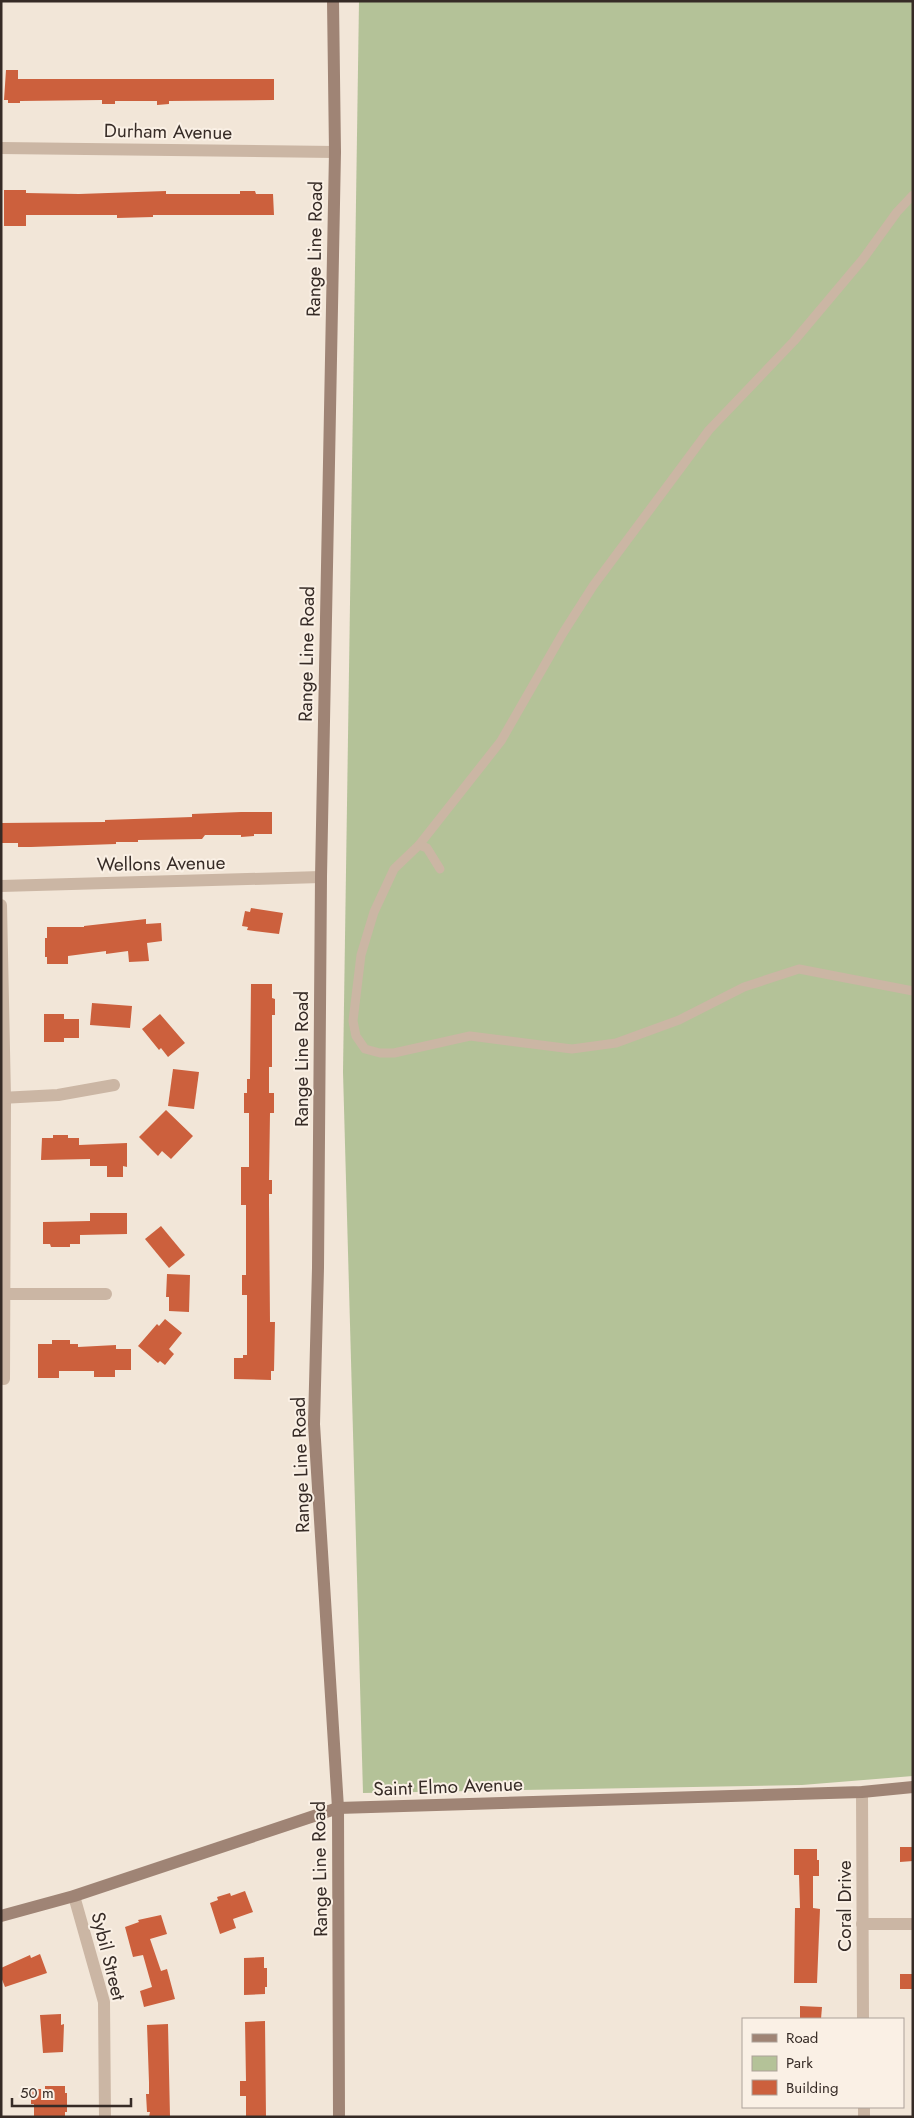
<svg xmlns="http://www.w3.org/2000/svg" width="914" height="2118" font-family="Jost,sans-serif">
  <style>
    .green { fill: #b4c298 }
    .building { fill: #cc603d }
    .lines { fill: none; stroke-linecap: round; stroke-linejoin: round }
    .lane { stroke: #cbb6a4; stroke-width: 9 }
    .street { stroke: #cbb6a4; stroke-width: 12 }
    .secondary { stroke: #9f8475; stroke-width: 12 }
    .labels { text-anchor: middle; stroke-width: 4; stroke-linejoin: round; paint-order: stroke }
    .street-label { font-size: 19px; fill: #362b26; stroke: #faf0e5 }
  </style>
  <rect width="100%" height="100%" fill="#f2e6d8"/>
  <path class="green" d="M359,1h554v1775l-111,9 -439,8 -20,-721z"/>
  <g class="building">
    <path d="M6,70h12v9h256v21l-105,1v3l-12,1v-4h-42v3h-13v-4l-82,1v2h-12v-3h-4z"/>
    <path d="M4,190h22v3l53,1 87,-3v3h74v-3h15l1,3h17l1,21h-121v2l-36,1v-3h-91v11h-22z"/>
    <path d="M241,812h31v22h-18v2l-13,1v-2h-36l-3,4 -64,1v2h-22v2l-85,3h-13v-4h-17v-20l104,-1v-2l87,-3v-3z"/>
    <path d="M251,908l32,5 -4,21 -32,-4 1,-3 -6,-1 3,-15 5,1z"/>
    <path d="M146,919v5l15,-1 1,18 -15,2 2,18 -20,1 -1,-11 -22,3v-3l-38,5v8h-21v-7h-2v-19h2v-11h37v-1z"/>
    <path d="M251,984h21v14l3,1v16h-3v52h-3v26h5v20h-4l-1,67h3v14h-3v11l1,117h5l-1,49h-3v9l-37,-1v-21h9v-3h4v-60h-5v-20h4v-70h-5v-38h8v-54h-5v-20h3v-14h3z"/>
    <path d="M92,1003l40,3 -2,22 -40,-3z"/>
    <path d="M44,1014h20v5h15v19h-15v4h-20z"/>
    <path d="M160,1014l25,29 -17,14 -7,-9 -2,2 -17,-21z"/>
    <path d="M173,1069l26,3 -5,37 -26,-3z"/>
    <path d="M166,1110l27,26 -22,23 -9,-8 -4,5 -19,-19z"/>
    <path d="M53,1135h15v3h11v7l48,-2v24l-4,-1v11h-16v-11h-17v-7l-49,1 1,-22h11z"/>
    <path d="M90,1213h37v21l-47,1v9h-10v3h-19l-1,-3h-7v-22l47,-1z"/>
    <path d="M161,1226l24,29 -16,13 -24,-29z"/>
    <path d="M167,1274l23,1 -1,37 -20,-1v-14h-3z"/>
    <path d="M165,1319l17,14 -13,16 5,5 -9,11 -5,-4 -2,2 -20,-17 19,-22 2,2z"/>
    <path d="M52,1340h18v4h8v3l38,-2v4h15v21h-16v7h-21v-6h-35v7h-21v-34h14z"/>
    <path d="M900,1847h13v14l-13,1z"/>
    <path d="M794,1849h23v11h2v16h-6v32l7,1 -3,74h-23l1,-75h5l-1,-33h-5z"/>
    <path d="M245,1891l8,21 -20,7 3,9 -16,6 -10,-31 8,-3 -1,-3 13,-4 1,3z"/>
    <path d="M161,1915l6,19 -17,5 11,32 6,-2 8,30 -31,8 -4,-16 12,-4 -9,-32 -10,2 -8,-30 14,-5 -1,-2z"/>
    <path d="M40,1954l7,19 -42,14 -4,-10v-9l29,-13 1,3z"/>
    <path d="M264,1957v11h3v19h-2v7l-21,1v-37z"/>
    <rect x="900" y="1974" width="13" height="15"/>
    <path d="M800,2006l22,1 -1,12h-21z"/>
    <path d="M61,2014v11l3,-1 -1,28 -20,1 -3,-38z"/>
    <path d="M265,2021l1,96h-20v-21h-6v-15h6l-1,-59z"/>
    <path d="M168,2024l2,93h-21l1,-5h-3l-1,-18h3v-12l-2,-57z"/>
    <path d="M45,2086h20v7h2v19h-2v5h-31v-13h-3v-15h14z"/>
  </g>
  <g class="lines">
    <g class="lane">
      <path d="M419,845l-25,24 -20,43 -13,43 -8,66 3,15 9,13 15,4h14l76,-17 102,13 44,-6 63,-23 65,-33 55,-18 114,22"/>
      <path d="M440,869l-13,-21 -8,-3 82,-104 62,-108 30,-47 116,-156 85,-89 69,-82 34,-47 16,-17"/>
    </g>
    <g class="street">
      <path d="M1,148l334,4"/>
      <path d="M1,886l320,-9"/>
      <path d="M1,905l4,193 -1,281"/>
      <path d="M1,1098l57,-3 56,-10"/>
      <path d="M5,1294h101"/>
      <path d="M862,1792l1,227"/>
      <path d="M74,1896l30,106 1,115"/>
      <path d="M862,1924h51"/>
      <path d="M864,2107v10"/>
    </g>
    <g class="secondary">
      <path d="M333,1l2,151 -14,725 -3,391 -4,156 24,384 1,309"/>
      <path d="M1,1916l73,-20 264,-88 524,-16 51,-5"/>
    </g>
  </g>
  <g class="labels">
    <g class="street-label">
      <text transform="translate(168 131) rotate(1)" y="7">Durham Avenue</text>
      <text transform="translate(314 249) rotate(-89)" y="7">Range Line Road</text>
      <text transform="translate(306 654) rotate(-89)" y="7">Range Line Road</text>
      <text transform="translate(161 863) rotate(-1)" y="7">Wellons Avenue</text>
      <text transform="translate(301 1059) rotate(-90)" y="7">Range Line Road</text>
      <text transform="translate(300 1465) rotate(-92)" y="7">Range Line Road</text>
      <text transform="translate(448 1786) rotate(-2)" y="7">Saint Elmo Avenue</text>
      <text transform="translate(319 1869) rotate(-91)" y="7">Range Line Road</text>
      <text transform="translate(844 1906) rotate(-90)" y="7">Coral Drive</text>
      <text transform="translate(109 1956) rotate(76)" y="7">Sybil Street</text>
    </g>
  </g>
  <rect width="914" height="2118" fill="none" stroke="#362b26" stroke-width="5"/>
  <rect x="742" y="2018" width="162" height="90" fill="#faf0e5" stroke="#aca199"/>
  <rect x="752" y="2034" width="25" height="8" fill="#9f8475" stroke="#aca199"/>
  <text x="786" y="2043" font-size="15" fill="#362b26">Road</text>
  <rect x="752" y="2056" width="25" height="15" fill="#b4c298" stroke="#aca199"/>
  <text x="786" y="2068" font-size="15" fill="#362b26">Park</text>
  <rect x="752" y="2080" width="25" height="15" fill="#cc603d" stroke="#aca199"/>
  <text x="786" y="2093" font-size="15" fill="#362b26">Building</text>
  <path d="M12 2098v8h119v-8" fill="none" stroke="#362b26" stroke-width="2.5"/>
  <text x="20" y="2098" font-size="15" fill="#362b26" stroke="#faf0e5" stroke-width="4" paint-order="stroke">50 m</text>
</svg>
